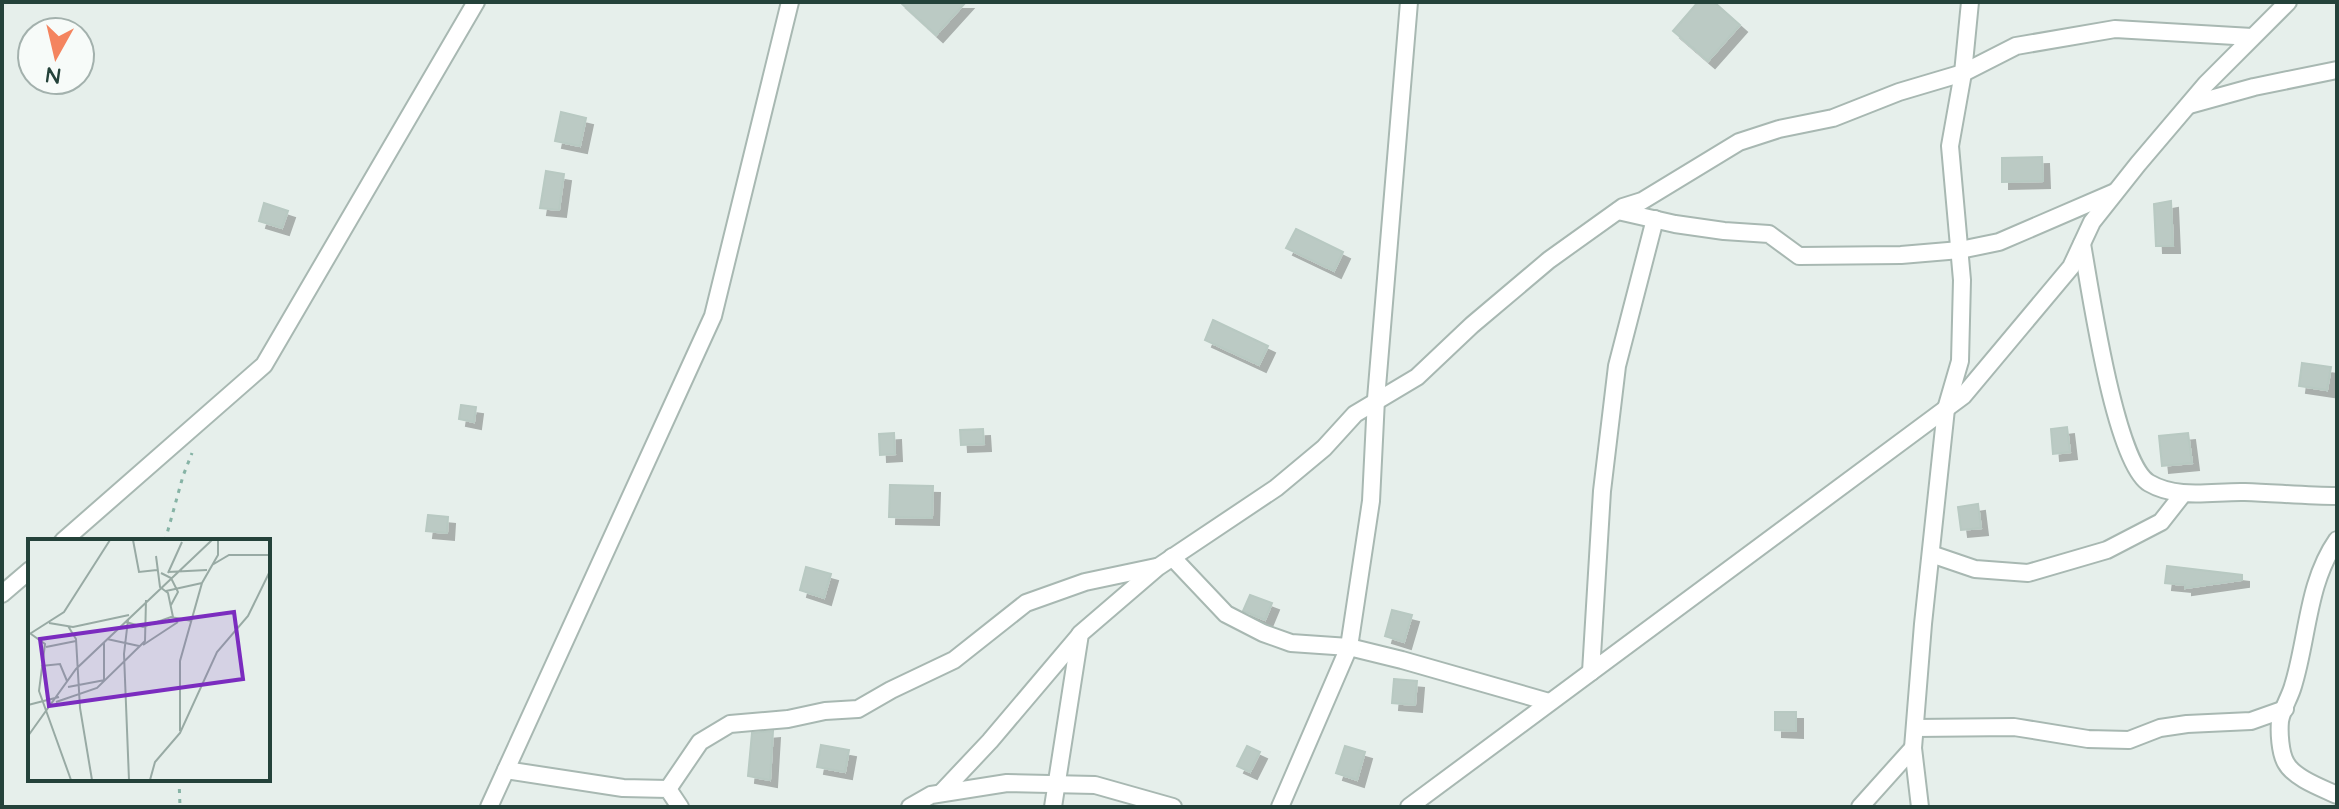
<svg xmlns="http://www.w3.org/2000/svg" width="2339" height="809" font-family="Quicksand,sans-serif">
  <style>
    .building { fill: #bbcac4; stroke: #b8c9c2; stroke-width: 2; filter: url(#shadow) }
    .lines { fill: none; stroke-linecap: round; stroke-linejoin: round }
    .minor-casing { stroke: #a8b8b2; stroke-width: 20 }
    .path { stroke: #86b3a5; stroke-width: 3; stroke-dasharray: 4 6; stroke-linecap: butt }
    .minor { stroke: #fff; stroke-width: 16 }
    .inset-road { fill: none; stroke: #98aaa4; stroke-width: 2 }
    .view { fill: #7b2cbf; fill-opacity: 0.15; stroke: #7b2cbf; stroke-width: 4 }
    .inset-edge { fill: none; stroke: #24423a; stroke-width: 4 }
  </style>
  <defs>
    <filter id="shadow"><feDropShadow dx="7" dy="7" stdDeviation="0" flood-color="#0004"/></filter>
  </defs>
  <rect width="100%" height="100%" fill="#e6efeb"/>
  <g class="building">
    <path d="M900,2h66l-30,33z"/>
    <path d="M1698,2h16l26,23 -32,36 -35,-30z"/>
    <path d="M561,112l25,6 -6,28 -25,-5z"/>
    <path d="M2042,157l1,24 -41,1v-24z"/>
    <path d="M546,171l18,3 -5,36 -19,-2z"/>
    <path d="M2171,201l2,45h-17l-2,-42z"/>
    <path d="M264,203l24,8 -6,17 -23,-7z"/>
    <path d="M1296,229l47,23 -9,19 -48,-23z"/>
    <path d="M1213,320l55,26 -9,19 -54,-25z"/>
    <path d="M2302,363l29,4 -4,23 -28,-4z"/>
    <path d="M461,405l15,2 -2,15 -15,-3z"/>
    <path d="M2067,427l3,25 -17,2 -2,-25z"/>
    <path d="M983,429l1,15 -23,1 -1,-15z"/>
    <path d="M894,433l1,21 -15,1 -1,-21z"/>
    <path d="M2188,433l4,30 -30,3 -3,-30z"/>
    <path d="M890,485l43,1 -1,32 -43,-1z"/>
    <path d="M1978,504l3,24 -20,2 -3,-23z"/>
    <path d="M428,515l20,2 -1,16 -21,-2z"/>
    <path d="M2167,566l75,9v5l-57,8v-3l-20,-2z"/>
    <path d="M806,567l25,7 -7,24 -24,-8z"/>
    <path d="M1250,595l22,8 -7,17 -22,-9z"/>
    <path d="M1392,610l20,5 -8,27 -19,-6z"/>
    <path d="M1394,679l23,2 -2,24 -23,-2z"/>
    <path d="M1775,712h21v19l-21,-1z"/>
    <path d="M773,731l-3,49 -22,-4 4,-43z"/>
    <path d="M821,745l28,5 -4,22 -28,-5z"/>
    <path d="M1247,746l13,6 -10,20 -13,-6z"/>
    <path d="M1345,746l20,6 -8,28 -21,-7z"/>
  </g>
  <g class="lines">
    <g class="minor-casing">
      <g id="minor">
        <path d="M2189,105l65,-18 83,-17"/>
        <path d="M1618,211l57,13 49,7 45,3 30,22 102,-1 59,-5 39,-8 116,-50"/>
        <path d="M2082,244c8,44 33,219 67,239 29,17 65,8 96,9 31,1 61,4 92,4"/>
        <path d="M2337,540c-30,43 -29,98 -44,146 -3,11 -11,23 -13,35 -1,11 0,32 6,42 8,15 36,25 51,32"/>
        <path d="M63,541l201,-176 212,-363"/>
        <path d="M1931,554l44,15 53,4 79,-23 54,-28 22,-28"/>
        <path d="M1172,557l54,57 37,19 28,10 58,4 53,13 147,42"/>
        <path d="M2,594l28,-24"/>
        <path d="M1591,672l11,-181 15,-125 38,-147"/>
        <path d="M1915,728l99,-1 74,12 41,1 31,-12 27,-4 64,-3 34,-12"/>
        <path d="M506,770l117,18 45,1 12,18"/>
        <path d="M668,789l32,-47 30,-18 58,-5 37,-8 33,-2 33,-19 63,-30 72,-57 59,-21 71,-15"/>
        <path d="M941,793l49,-52 89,-105"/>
        <path d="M489,807l224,-491 77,-314"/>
        <path d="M910,807l21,-12 76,-12 88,2 78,22"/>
        <path d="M1053,807l27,-173 78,-67 118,-79 48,-40 31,-34 62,-37 55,-52 77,-65 74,-53 19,-6 97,-59 40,-13 54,-11 66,-26 64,-19 53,-27 99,-17 137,8"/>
        <path d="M1280,807l69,-160 22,-146 5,-102 33,-397"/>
        <path d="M1409,807l554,-411 108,-129 21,-45 46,-58 68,-80 82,-82"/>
        <path d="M1860,807l53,-59"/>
        <path d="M1920,807l-7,-59 10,-124 23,-215 14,-48 2,-81 -12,-134 13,-73 7,-71"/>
      </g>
    </g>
    <g class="path">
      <path d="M165,541l18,-65 9,-23"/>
      <path d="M179,779l1,28"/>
    </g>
    <use href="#minor" class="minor"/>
  </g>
  <g transform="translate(28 539)">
    <rect width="242" height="242" fill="#e6efeb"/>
    <path class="inset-road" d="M105,1l6,32 18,-2M128,17l4,31 8,6 5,24M184,26l17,-10h41M140,33l39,-2M133,34l10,5 7,14 -7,13M140,34l14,-31M138,52l36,-8M100,81l-4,34 5,126M98,83l17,5 28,-10 21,4M21,84l24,4 56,-12M40,87l8,13 4,69 12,72M3,95l14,10 -6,47 32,89M0,96l36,-23 46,-72M79,100l32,7M76,103v38M115,106l35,-23M18,108l30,-6M13,127l19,-2 7,17M40,148l37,-7M28,163l41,-14 48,-47 1,-41M0,166l31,-8M152,192v-70l22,-78 16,-28v-15M0,197l48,-67 136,-129M122,241l5,-18 25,-29 37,-81 31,-36 22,-45"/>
    <path class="view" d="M206,73l9,67 -194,27 -9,-67z"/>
    <rect width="242" height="242" class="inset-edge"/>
  </g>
  <rect width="2339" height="809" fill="none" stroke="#24423a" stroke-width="8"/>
  <g transform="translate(56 56) rotate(188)"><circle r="38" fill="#f7fbf9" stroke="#a3b1ad" stroke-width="2"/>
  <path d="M0-6L14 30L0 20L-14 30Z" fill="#f4845f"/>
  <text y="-12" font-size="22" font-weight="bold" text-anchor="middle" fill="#24423a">N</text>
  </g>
</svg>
